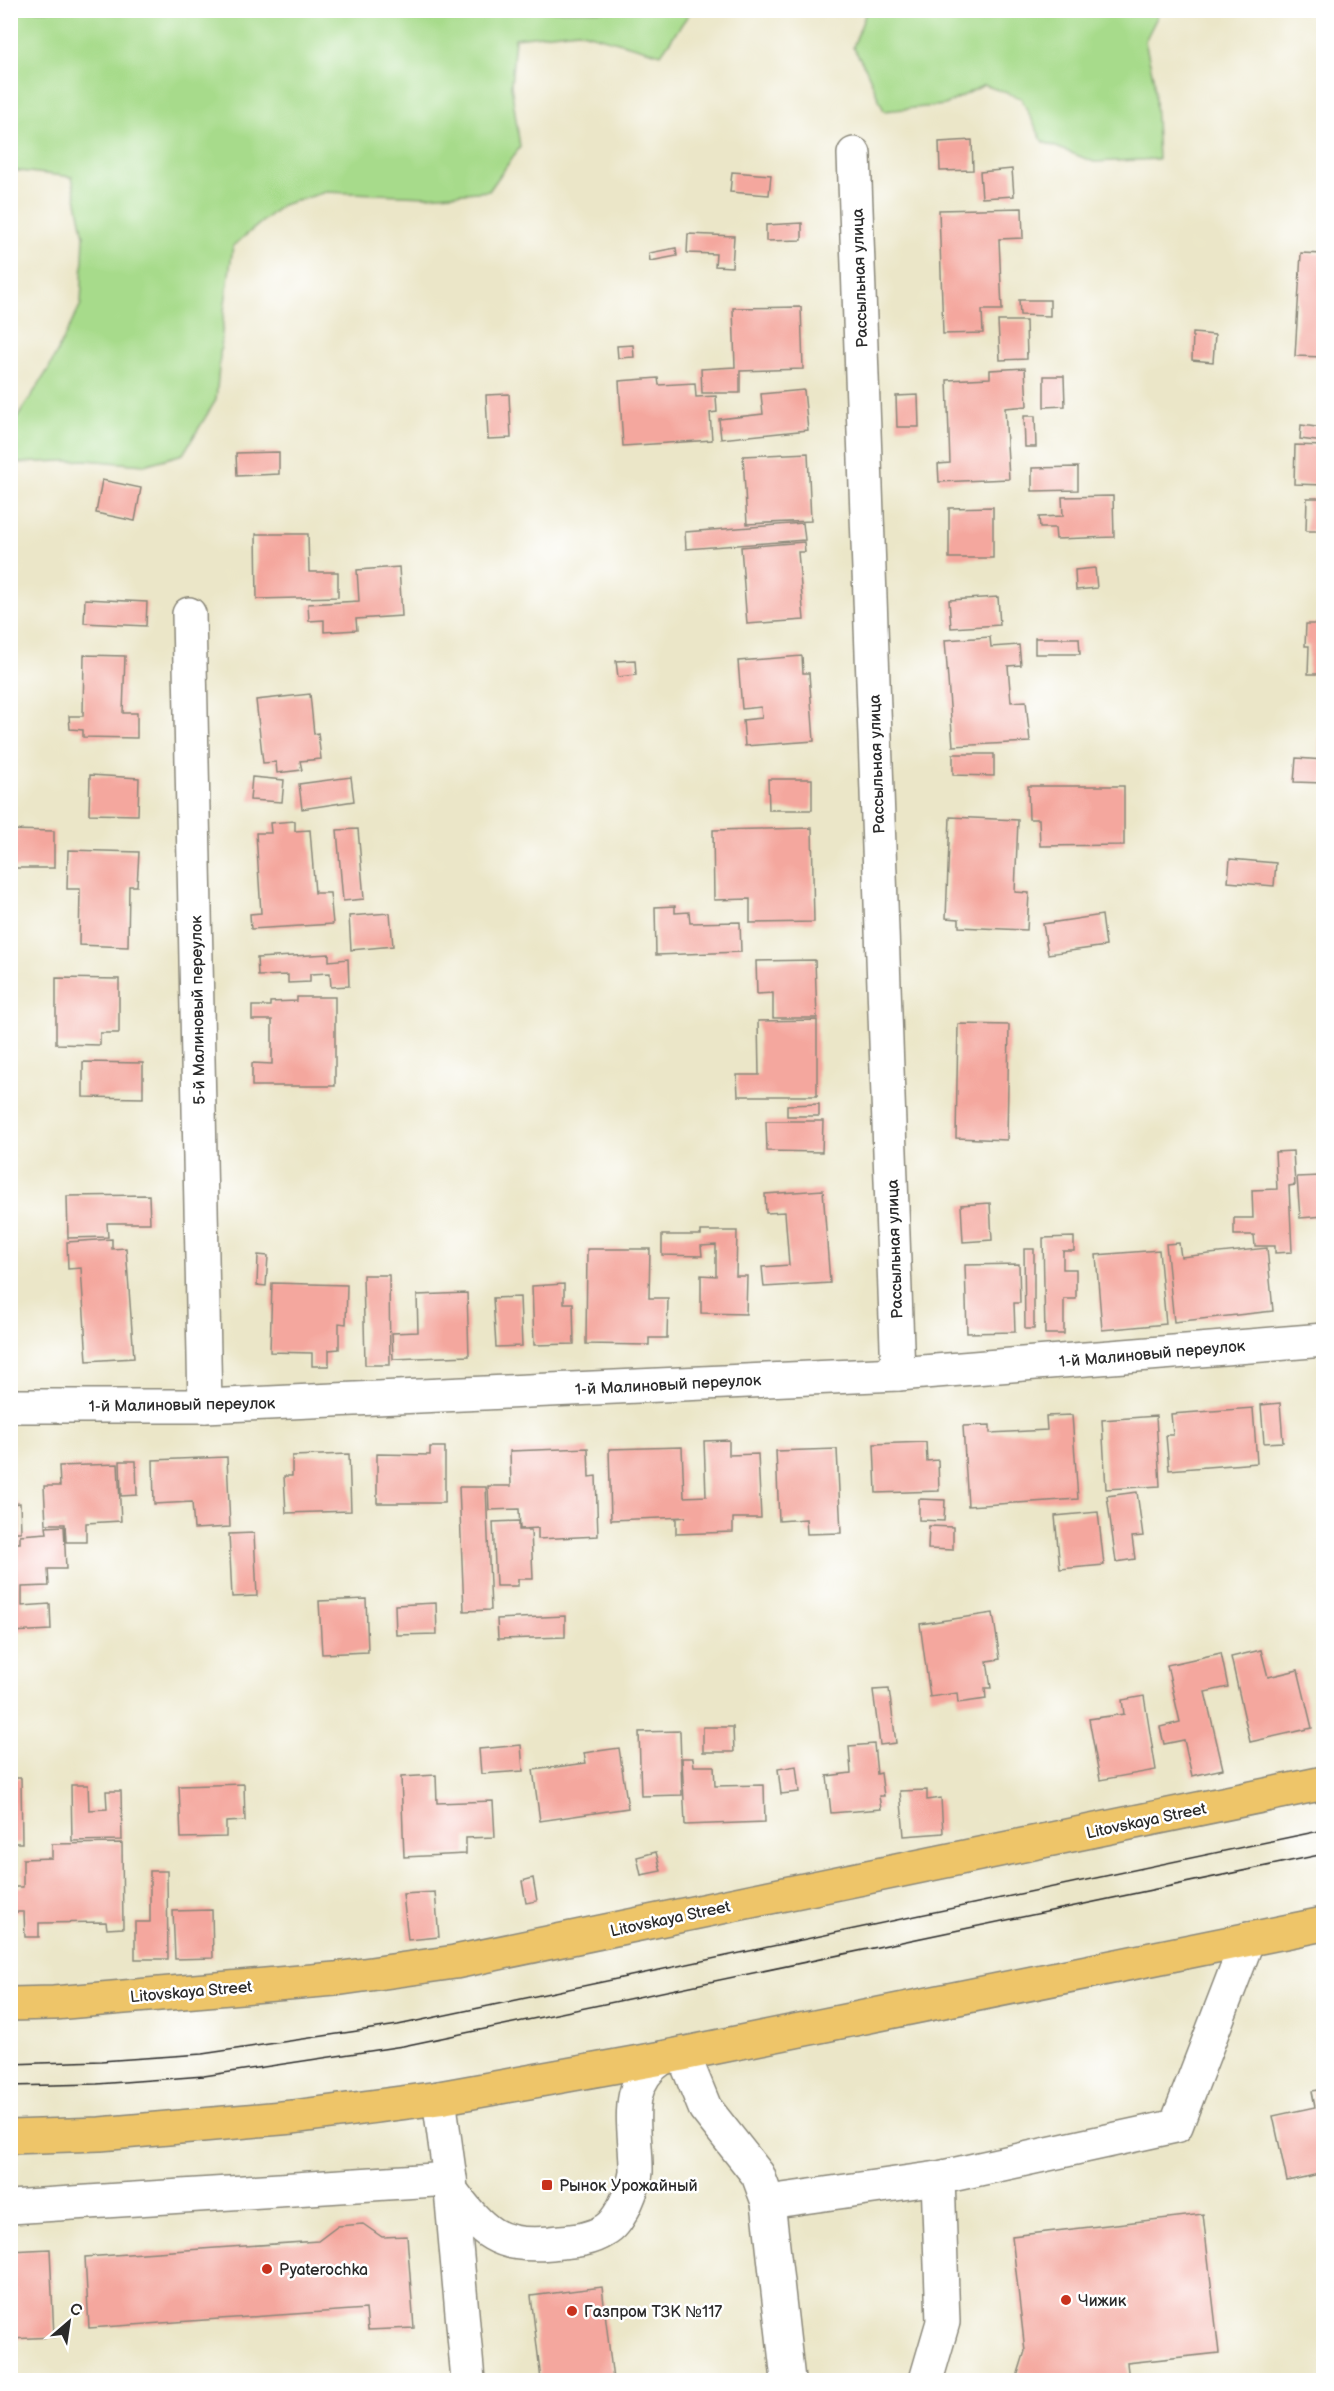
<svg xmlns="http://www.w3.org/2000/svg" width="1334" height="2391" font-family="'Balsamiq Sans',sans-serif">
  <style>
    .green { fill: #a7db8b; stroke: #69835b; stroke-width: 1.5 }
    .building { fill: #f4a79e }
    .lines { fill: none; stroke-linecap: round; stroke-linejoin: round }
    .minor-casing { stroke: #8b887a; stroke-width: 36 }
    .major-casing { stroke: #8b887a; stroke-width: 36 }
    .minor { stroke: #fff; stroke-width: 33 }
    .major { stroke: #eec569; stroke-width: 33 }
    .tram { stroke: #2b2b2b; stroke-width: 1.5 }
    .poi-dot { fill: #c8321e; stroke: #fff; stroke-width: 2 }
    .labels { text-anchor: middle; stroke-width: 5; stroke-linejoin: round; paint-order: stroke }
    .street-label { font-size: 16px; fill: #2b2b2b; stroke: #fff }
    .poi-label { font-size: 16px; fill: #2b2b2b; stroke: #fff; text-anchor: start }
  </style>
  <rect width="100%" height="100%" fill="#fff"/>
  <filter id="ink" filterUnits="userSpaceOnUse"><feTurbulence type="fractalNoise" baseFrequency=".0167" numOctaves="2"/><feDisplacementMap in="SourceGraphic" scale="12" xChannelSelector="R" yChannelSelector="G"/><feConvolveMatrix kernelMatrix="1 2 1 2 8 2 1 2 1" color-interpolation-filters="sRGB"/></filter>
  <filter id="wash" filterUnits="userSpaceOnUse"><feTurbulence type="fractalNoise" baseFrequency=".008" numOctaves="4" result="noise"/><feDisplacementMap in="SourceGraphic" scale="24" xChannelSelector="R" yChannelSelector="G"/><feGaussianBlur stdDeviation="1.35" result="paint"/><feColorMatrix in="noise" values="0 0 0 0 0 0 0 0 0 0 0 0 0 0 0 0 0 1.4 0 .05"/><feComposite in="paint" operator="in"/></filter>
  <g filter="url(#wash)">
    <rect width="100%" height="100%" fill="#ebe6c8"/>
    <g class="green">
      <path d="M867,10l293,1 -15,30 9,40 4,78 -64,3 -51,-20 -22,-44 -37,-13 -39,20 -61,6 -18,-42 -13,-22z"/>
      <path d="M10,11l1,-1 680,1 -30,43 -83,-23 -63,7 -4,47 9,62 -31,44 -62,5 -101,-4 -44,13 -49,41 -9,65 -8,89 -33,54 -39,11 -58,-5 -69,3 -3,-40 34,-53 33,-66 3,-68 -12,-59 -61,-7z"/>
    </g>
    <g id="blocks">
      <g class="building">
        <path d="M972,140l1,30 -33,1 -1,-29z"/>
        <path d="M1012,169l2,27 -32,2 -2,-26z"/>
        <path d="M732,172l39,3 -2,20 -39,-3z"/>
        <path d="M1022,208l1,30 -24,1 3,71h-20l1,23 -40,1 -4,-124z"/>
        <path d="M802,223v17l-36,1v-16z"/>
        <path d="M688,234l46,2 -2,31 -17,-1 1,-12 -29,-1z"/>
        <path d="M676,248l1,8 -27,5 -1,-8z"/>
        <path d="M1301,253l23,1v103l-29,-1z"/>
        <path d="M1019,300h31v16l-30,-1z"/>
        <path d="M801,307l2,62 -63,2v22h-38l-1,-24 34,-2 -2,-59z"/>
        <path d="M998,321h28l1,38 -27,1z"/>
        <path d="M1193,333l22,2 -2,27 -21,-2z"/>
        <path d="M633,345l1,12 -16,1 -1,-12z"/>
        <path d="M1025,368l2,38 -22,2 4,71 -70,3 -1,-18 12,-1 -3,-83 43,-2v-8z"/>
        <path d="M1044,376h20l1,30 -21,1z"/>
        <path d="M658,378l1,7 36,-2 1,14 20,-1 1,16 -7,1 2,27 -89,6 -4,-65z"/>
        <path d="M804,390l4,40 -87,9 -2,-20 44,-5 -2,-20z"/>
        <path d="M509,394l2,44 -23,1 -2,-44z"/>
        <path d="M918,395l1,32h-22l-1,-31z"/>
        <path d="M1024,416h11l1,31h-11z"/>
        <path d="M1301,425l23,3v14l-24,-3z"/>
        <path d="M1295,445l29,1v39l-30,-1z"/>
        <path d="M279,452v22l-42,2 -1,-23z"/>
        <path d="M808,453l3,68 -64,3 -4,-68z"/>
        <path d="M1078,467v23l-46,1v-23z"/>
        <path d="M102,480l39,8 -6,33 -39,-8z"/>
        <path d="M1113,496l1,41 -58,2 -1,-11h-15l-1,-11 24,-1 -1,-19z"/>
        <path d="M1307,498h17v33h-18z"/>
        <path d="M993,507v51h-44v-50z"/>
        <path d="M803,523l2,17 -119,9 -1,-17z"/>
        <path d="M256,534h52l1,38h29v25l-81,2z"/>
        <path d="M804,542l1,10h-7l6,68 -57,4 -6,-77z"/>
        <path d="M399,567l3,49 -46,3 1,11 -33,2v-12l-15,1 -1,-17 51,-3 -2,-31z"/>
        <path d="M1095,568l2,20 -21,2 -1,-20z"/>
        <rect x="1319" y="572" width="5" height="24"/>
        <path d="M998,597l2,28 -49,3 -2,-28z"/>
        <path d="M85,599l62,3 -1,24 -62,-3z"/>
        <path d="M1306,624h18v50h-16l1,-28h-4z"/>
        <path d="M990,637l1,10 28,-2 2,20 -13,1 3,36 15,-1 4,41 -77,4 -8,-106z"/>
        <path d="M1035,638h44l1,16h-45z"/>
        <path d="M84,655l41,1 -2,57h14v25l-54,-1v-7l-13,-1 -1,-13h14z"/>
        <path d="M802,656l1,17h6l5,68 -69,5 -2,-26 19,-2 -1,-11 -19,2 -4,-48z"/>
        <path d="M635,660l1,15 -18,2 -2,-16z"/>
        <path d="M310,694l4,40 4,-1 3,26 -21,2 2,9 -25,3 -1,-11 -13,1 -7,-63z"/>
        <rect x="1319" y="737" width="5" height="15"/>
        <path d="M953,754h41v22l-41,-1z"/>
        <path d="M1296,758l28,2v23l-30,-1z"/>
        <path d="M90,775l49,3 -1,37 -49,-1z"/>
        <path d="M252,777l32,3 -2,22 -32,-2z"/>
        <path d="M351,777l3,24 -52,8 -3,-25z"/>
        <path d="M768,779h44v31h-43z"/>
        <path d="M1028,786h96v59l-84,1 -1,-27h-10z"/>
        <path d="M950,817l68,3 -3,72 14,1 -2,37 -68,-3v-8l-13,-1z"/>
        <path d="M295,821v10l15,-1 5,63h15l3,31 -82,5 -1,-15 11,-1 -5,-80h15l-1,-10z"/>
        <path d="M812,828l2,94 -64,1v-24l-36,1 -1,-70z"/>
        <path d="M358,829l6,70 -21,2 -6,-71z"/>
        <path d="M10,830l44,1v37h-44z"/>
        <path d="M68,850l71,2 -2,34h-8l-1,61 -49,-2 1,-56h-13z"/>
        <path d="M1230,859l46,4 -2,23 -46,-4z"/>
        <path d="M675,906v7l14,-1 1,11 50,-1 1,30 -85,3 -1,-48z"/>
        <path d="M390,913l3,33 -42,4 -2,-34z"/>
        <path d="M1102,915l4,31 -58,8 -5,-30z"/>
        <path d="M1319,919h5v22l-4,1z"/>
        <path d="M329,954v7l19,-2 1,27 -18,1 -1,-14 -20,1v8l-22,1v-8l-30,1 -1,-18z"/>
        <path d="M815,960l2,58h-44v-25l-16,1 -1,-33z"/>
        <path d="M56,978l63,1v54h-19v12l-44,-1z"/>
        <path d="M297,997h38v89h-83v-23l20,1v-44h-20v-14h18v-4l27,-1z"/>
        <path d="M817,1020v76h-79l-1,-21h22l-1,-54z"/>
        <rect x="1321" y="1022" width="3" height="59"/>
        <path d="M958,1024l51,1 -2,115 -51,-2z"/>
        <path d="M83,1062l60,1v35l-60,-1z"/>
        <path d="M819,1104v12h-32v-11z"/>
        <path d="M766,1121h57l-1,31 -55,-1z"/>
        <path d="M1293,1151l2,34 -6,1 3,66 -17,1v-7h-20l-1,-11h-20v-17h19l-1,-28 25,-1 -2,-37z"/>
        <path d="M1321,1176l3,40 -24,2 -3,-41z"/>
        <path d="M823,1190l7,93 -66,4 -2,-20 27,-2 -4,-53 -19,1 -1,-19z"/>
        <path d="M149,1195l1,28h-43l1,14 -40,1 -1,-42z"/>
        <path d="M990,1203l2,37 -29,2 -2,-37z"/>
        <path d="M701,1231h36l-1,45h11l-1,38 -45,-1v-38l15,1v-31l-15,1 1,10 -40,-1v-20h39z"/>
        <path d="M1074,1237v14h-11v18h13v30h-12v35h-19l-2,-96z"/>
        <path d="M112,1239v10l14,-1 8,110 -47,3 -6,-93 -13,1 -1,-27z"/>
        <path d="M1179,1243l2,14 86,-9 6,63 -99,11 -8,-78z"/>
        <path d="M587,1249h63l-1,49h19l-1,40h-18v7l-63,-1z"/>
        <path d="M1024,1249h10v80h-9z"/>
        <path d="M1159,1250l7,74 -64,6 -6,-75z"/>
        <path d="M258,1255l10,1 -2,30 -9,-1z"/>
        <path d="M1019,1264l1,39h-6l1,29 -48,1 -2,-68z"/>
        <path d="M363,1275h26l1,90h-25z"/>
        <path d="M272,1283l75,2 -1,39 -7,-1v26l-10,1v16h-17v-13l-42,-1z"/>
        <path d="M564,1284v19h9l1,41 -40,1 -2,-59z"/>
        <path d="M467,1293l2,63 -76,3 -1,-26 26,-1 -1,-37z"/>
        <path d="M520,1297l2,49 -26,1 -3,-49z"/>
        <path d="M1280,1403l3,39 -19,1 -3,-38z"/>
        <path d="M1253,1408l4,55 -88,7 -3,-35h7l-2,-21z"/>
        <path d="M1072,1415l6,84 -110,7 -5,-80 27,-1v8l57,-3 -1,-14z"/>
        <path d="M1156,1416l4,70 -54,3 -4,-69z"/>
        <path d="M729,1440v15l29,-1 3,64h-28v14l-57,2v-16l10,-1 -75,3 -2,-71 73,-2 2,50 22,-1 -2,-55z"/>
        <path d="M926,1442l1,19 11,-1 1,31 -63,2 -2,-49z"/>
        <path d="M430,1447h15v56h-68v-49l53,1z"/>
        <path d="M588,1448l1,29 7,-1 2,60 -60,3v-11l-18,1 -1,-20 -30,1 -1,-24h23l-1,-35z"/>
        <path d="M837,1449l4,84 -34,1 -1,-15 -27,2 -3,-70z"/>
        <path d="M349,1454l2,57 -65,2 -2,-37h8v-20z"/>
        <path d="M227,1457l3,70 -36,2 -2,-27 -38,2 -1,-44z"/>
        <path d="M120,1461h16l1,34 -16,1z"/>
        <path d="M118,1464l3,57 -35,2v19h-20l-1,-18h-19l-2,-38h16l-1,-20z"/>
        <path d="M459,1487h27l5,123 -27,1z"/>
        <path d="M1137,1492l6,44 -11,1 3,22 -19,3 -9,-66z"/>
        <path d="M919,1499l26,1 -1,21 -25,-1z"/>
        <path d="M20,1503l1,29h-11v-28z"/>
        <path d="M1098,1512l6,53 -44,4 -5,-53z"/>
        <path d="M519,1521v9h12l2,49h-15v7h-22l-3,-64z"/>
        <path d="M64,1526l2,43h-18l1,17 -27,1v19l28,-2 1,26 -41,2v-89h10v-8l27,-2 -1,-6z"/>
        <path d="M929,1526l24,1v23l-25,-1z"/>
        <path d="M254,1533l3,63 -25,1 -3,-63z"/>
        <path d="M366,1599l2,53 -46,2 -3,-53z"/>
        <path d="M436,1603l1,31 -41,1 -1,-30z"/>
        <path d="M993,1613l7,46 -13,2 4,27h-6l1,11 -28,4 -1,-10 -27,4 -10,-73z"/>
        <path d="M565,1616v21l-67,2 -1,-20z"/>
        <path d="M1261,1650l7,27 30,-7 14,58 -62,14 -19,-85z"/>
        <path d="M1221,1653l7,34 -23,5 18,77 -31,7 -8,-36 -20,4 -4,-17 20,-5 -13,-57z"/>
        <path d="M889,1689l7,54 -16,2 -7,-55z"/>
        <path d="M1144,1696l12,74 -56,10 -11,-61 35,-5 -2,-14z"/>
        <path d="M703,1727h30l1,25h-31z"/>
        <path d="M680,1731l2,64 -41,1 -2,-64z"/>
        <path d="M874,1744l3,30 4,-1 3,23h-5l2,13 -50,4 -4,-37 24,-3 -2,-27z"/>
        <path d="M521,1745l2,26 -42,3 -2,-25z"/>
        <path d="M619,1748l9,60 -88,13 -7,-51 53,-7 -2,-10z"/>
        <path d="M682,1758h11l1,8h20l1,20 49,-1 1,37 -80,3z"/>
        <path d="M796,1766l3,26 -18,2 -3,-25z"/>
        <path d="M436,1775l1,28 56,-2 2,36 -29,1v16l-62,3 -3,-80z"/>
        <path d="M10,1778h11l1,65h-12z"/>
        <path d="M244,1784l1,37 -19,1v15l-45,1 -2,-52z"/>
        <path d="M71,1785h17l1,25 18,-1 -1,-18h15l1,49 -50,1z"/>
        <path d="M927,1790v10l14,-2 2,35 -39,3 -4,-45z"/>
        <path d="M122,1843l1,85 -16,1 -1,-7 -67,1v14h-14l-1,-25h-14v-25h13v-28l29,-1v-14z"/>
        <path d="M656,1852l5,19 -20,4 -4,-18z"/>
        <path d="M150,1871h17l1,88h-33v-37h15z"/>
        <path d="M533,1878l4,23 -11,2 -4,-22z"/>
        <path d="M435,1892l4,45 -31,3 -5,-46z"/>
        <path d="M212,1910l1,48 -38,1 -2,-48z"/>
        <path d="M1324,2089v84l-37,8 -14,-65 42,-9 -3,-16z"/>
        <path d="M1203,2214l16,139 -92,10 2,17h-113l9,-29 -13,-115z"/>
        <path d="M363,2224l19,13 25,-1 7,92 -46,2 -2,-21 -277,19 -4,-71 233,-16 20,-15z"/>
        <path d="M50,2249l4,88 -44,2v-88z"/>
        <path d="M602,2287l11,93h-72l-10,-84z"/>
      </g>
    </g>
  </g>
  <g filter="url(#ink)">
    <use href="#blocks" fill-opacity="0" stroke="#8b887a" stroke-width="1.5"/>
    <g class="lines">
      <g class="minor-casing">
        <g id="minor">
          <path d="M854,154l44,1220"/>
          <path d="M189,614l16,792"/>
          <path d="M10,1406h195l693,-32 426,-34"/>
          <path d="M683,2054l22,54 53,67 10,27 20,178"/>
          <path d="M439,2098l11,81 18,201"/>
          <path d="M452,2192c31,40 45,56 99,51 17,-2 38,-2 53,-12 10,-5 15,-15 20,-24 5,-11 11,-24 12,-35 1,-41 -16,-87 26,-114"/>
          <path d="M768,2202l170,-24"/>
          <path d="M10,2207l440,-28"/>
          <path d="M926,2380l17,-58 -5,-144 238,-52 72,-187"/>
        </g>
      </g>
      <g class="major-casing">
        <g id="major">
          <path d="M10,2004l44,-1 281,-24 120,-17 869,-179"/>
          <path d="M10,2137l90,-3 193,-17 146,-19 223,-40 662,-134"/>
        </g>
      </g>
      <use href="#minor" class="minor"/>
      <use href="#major" class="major"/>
      <g class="tram">
        <path d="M10,2064l91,-3 101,-7 196,-29 926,-195"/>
        <path d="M10,2086l87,-2 107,-8 199,-30 921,-192"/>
      </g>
    </g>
  </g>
  <g class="poi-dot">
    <rect x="541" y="2179" width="12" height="12" rx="3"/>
    <circle cx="267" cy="2269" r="6"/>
    <circle cx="1066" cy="2300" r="6"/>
    <circle cx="572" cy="2311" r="6"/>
  </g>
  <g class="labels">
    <g class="street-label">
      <text transform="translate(859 278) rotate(-92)" y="6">Рассыльная улица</text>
      <text transform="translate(876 764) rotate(-92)" y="6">Рассыльная улица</text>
      <text transform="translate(197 1010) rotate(-91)" y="6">5-й Малиновый переулок</text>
      <text transform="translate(894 1249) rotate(-92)" y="6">Рассыльная улица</text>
      <text transform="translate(1152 1353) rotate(-5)" y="6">1-й Малиновый переулок</text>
      <text transform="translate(668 1384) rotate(-3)" y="6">1-й Малиновый переулок</text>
      <text transform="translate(182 1404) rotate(-1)" y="6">1-й Малиновый переулок</text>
      <text transform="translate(1146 1820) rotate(-12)" y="6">Litovskaya Street</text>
      <text transform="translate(670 1918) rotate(-12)" y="6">Litovskaya Street</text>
      <text transform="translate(191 1991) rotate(-5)" y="6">Litovskaya Street</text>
    </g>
    <g class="poi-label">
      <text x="559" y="2191">Рынок Урожайный</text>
      <text x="279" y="2275">Pyaterochka</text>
      <text x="1078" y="2306">Чижик</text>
      <text x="584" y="2317">Газпром ТЗК №117</text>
    </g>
  </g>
  <rect width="1334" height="2391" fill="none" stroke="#fff" stroke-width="36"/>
  <g transform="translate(69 2322) rotate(29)" stroke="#ffffff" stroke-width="4.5" paint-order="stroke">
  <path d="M0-4.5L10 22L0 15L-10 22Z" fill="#2b2b2b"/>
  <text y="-9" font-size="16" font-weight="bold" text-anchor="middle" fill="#2b2b2b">С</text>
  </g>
</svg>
